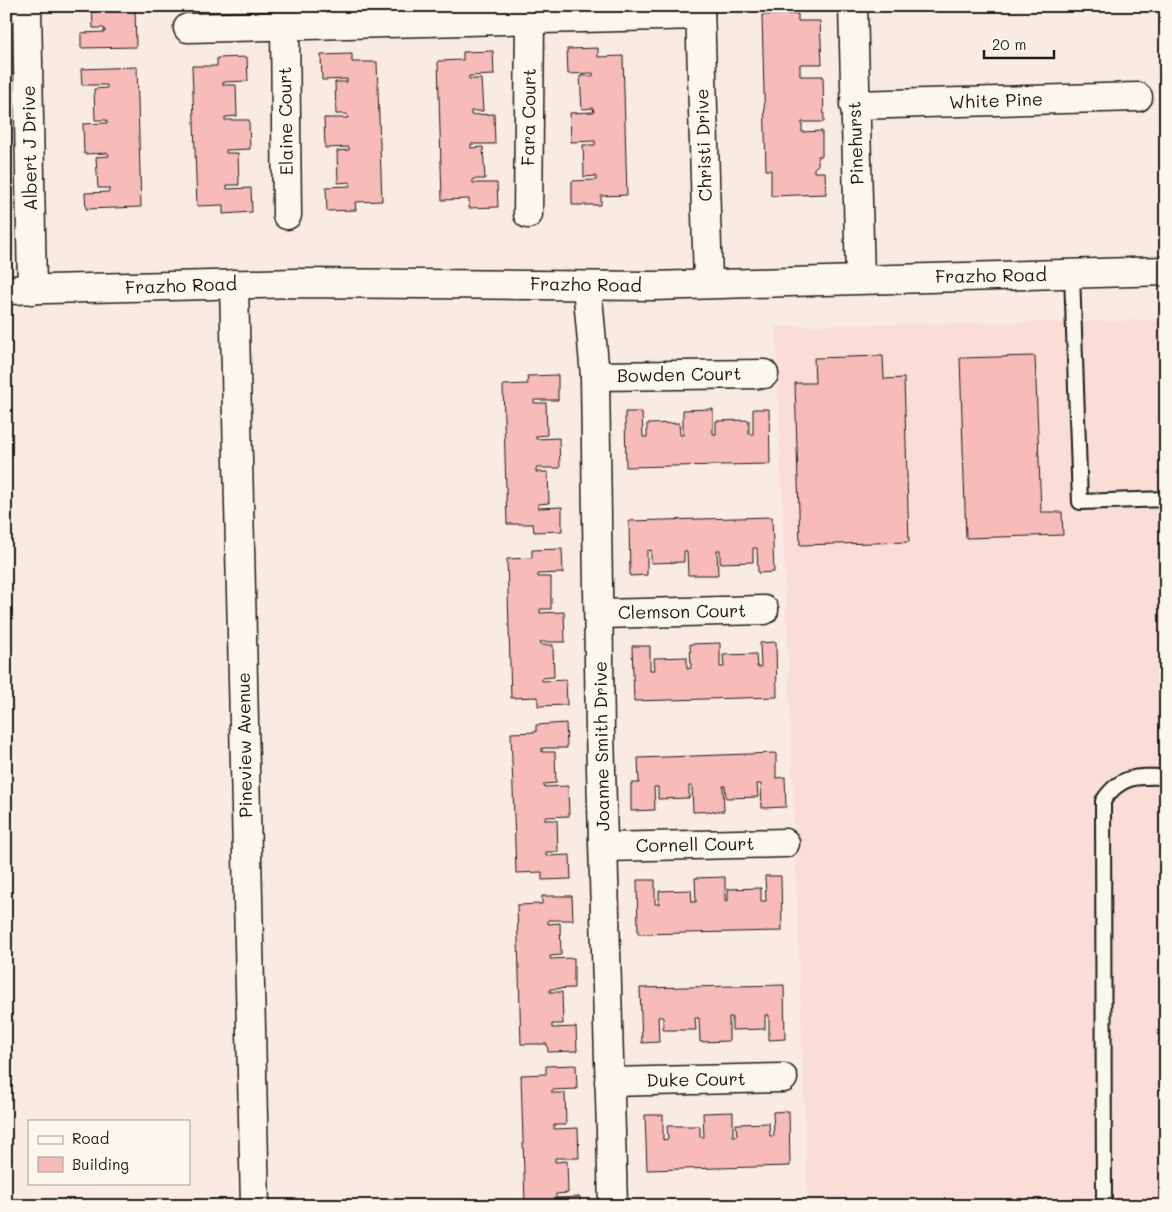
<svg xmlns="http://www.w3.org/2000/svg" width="1172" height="1212" font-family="Mali,sans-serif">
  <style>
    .built { fill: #f9ddd6 }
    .building { fill: #f7bbb9; stroke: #1c1c1c }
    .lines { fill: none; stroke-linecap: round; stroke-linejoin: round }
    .lane-casing { stroke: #1c1c1c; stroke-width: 18 }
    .street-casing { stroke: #1c1c1c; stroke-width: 31 }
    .lane { stroke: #fbf7ec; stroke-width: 14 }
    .street { stroke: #fbf7ec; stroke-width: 28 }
    .labels { text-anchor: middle; stroke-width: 5; stroke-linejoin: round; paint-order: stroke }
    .street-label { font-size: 18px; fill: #1c1c1c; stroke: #fbf7ec }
  </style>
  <rect width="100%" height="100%" fill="#faebe2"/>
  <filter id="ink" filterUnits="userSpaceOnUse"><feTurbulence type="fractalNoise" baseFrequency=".02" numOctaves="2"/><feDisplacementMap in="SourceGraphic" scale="10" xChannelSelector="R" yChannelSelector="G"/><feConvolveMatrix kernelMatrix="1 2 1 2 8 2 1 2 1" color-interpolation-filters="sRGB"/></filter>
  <g filter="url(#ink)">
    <path class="built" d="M1166,320v886h-358l-32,-880z"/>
    <g class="building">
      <path d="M92,6h43l1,41 -55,1v-15l24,-1 -1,-4h-11z"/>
      <path d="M798,14v7h22l2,43h-22v12h23l1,46h-22v10l20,-1v25h-4v9l-4,3v4h11l1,22 -55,2v-26h-5l-4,-155z"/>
      <path d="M598,48v9l25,-1 4,139 -26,1v9h-29v-24l24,-1v-4l-12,1 -1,-32h12v-4l-24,1 -1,-29 24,-1 -1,-4 -11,1 -2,-33h13v-3l-25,1 -1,-25z"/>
      <path d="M493,51l1,24 -25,1v3h12l2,32h-12v4l23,-1 1,30h-24v4l12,-1 2,32h-12v4h24l1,24 -29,1v-9l-27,1 -4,-139 25,-1v-8z"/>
      <path d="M352,54v8h25l5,139 -27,1 1,8 -29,1 -1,-24 24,-1v-4l-12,1 -1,-32 12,-1v-3l-24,1 -1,-30h24l-1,-4h-11l-1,-32h12v-3l-25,1 -1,-25z"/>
      <path d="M247,57l1,24 -25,1v3h13l1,31 -12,1v3h24l1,29 -24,1v3h12l1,32h-12v4l24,-1 1,24 -29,2v-9l-26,1 -5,-140h25v-8z"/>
      <path d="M137,67l4,140 -55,2 -1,-16 24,-1v-4h-11l-2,-31 13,-1 -1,-3 -24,1 -1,-30 24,-1v-3h-12l-1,-31 13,-1v-3h-25l-1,-16z"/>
      <path d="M883,356l1,23 20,-1 5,164 -109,3 -5,-162h20l-1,-25z"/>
      <path d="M1035,356l6,156h21l1,23 -97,3 -6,-180z"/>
      <path d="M558,375v25h-24v3h12l1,32 -11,1v3l23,-1 1,30h-24v4h12l1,31 -11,1v4l24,-1v24l-28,1 -1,-8h-26l-4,-139 25,-1 -1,-8z"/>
      <path d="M713,409v25h3v-13l33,-1v14h4v-25h16l1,55 -144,3 -1,-55h17l1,25h4v-13l32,-1 1,12h3v-25z"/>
      <path d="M772,517l2,55 -16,1 -1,-25h-4v14l-33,1v-13h-3l1,25h-30l-1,-24h-3v11l-33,1v-13l-4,1v24l-17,1 -1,-55z"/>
      <path d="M562,549l1,24 -25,1v3h13v32h-11v4l24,-1 1,30h-25l1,3h12l1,32 -12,1v3l24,-1 1,25 -29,1v-9l-27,1 -4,-139 25,-1v-8z"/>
      <path d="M776,642l1,55 -143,4 -2,-55h18v24h5l-1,-12 33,-1v12l4,-1 -1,-24 30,-1v24h4l-1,-12 33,-1 1,13h4l-1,-24z"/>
      <path d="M566,723l1,25h-25v4h13l1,31 -12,1v3l24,-1 1,30 -24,1v3h12l1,32h-12v4l24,-1 1,24 -29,1v-8l-26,1 -5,-140 25,-1v-7z"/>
      <path d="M776,753v25l9,-1 1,30 -24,1 -1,-24h-4l1,13 -32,1 -1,-12h-2l1,25 -31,1 -1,-26h-3v12l-31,1v-12h-4l1,23 -24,1v-28h8l-1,-25z"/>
      <path d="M765,876h16l1,55 -144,3 -1,-54h18v24h4v-13l32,-1 1,12h4l-1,-24 30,-1v24h3v-12l33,-1v13h5z"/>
      <path d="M542,896h30l1,24h-25v4l12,-1 1,32 -11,1v3l24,-1v30l-24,1v3h12l1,32h-11v4l24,-1 1,24 -29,1 -1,-8h-26l-4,-139 25,-1z"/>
      <path d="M784,985l1,54 -16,1v-25h-4v14l-33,1v-13h-3v24l-29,1 -1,-24h-4l1,12h-33v-13h-5l1,25 -17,1 -2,-55z"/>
      <path d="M576,1065l1,24 -25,1v3h13l1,32h-12v4l24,-1 1,30h-24v4l12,-1 1,32 -12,1v4l24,-1 1,9h-56l-4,-131 25,-1v-8z"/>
      <path d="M789,1111l1,55 -143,4 -2,-55h18v25l5,-1 -1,-13h33v11h4l-1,-24 30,-1v24h4l-1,-12 33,-1 1,13h4l-1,-24z"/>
    </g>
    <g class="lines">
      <g class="lane-casing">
        <g id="lane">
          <path d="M1072,274l8,228 86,-3"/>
          <path d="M1104,1206l-1,-405c17,-26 34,-25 63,-24"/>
        </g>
      </g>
      <g class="street-casing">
        <g id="street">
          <path d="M27,6l5,284"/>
          <path d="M700,6l8,277"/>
          <path d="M853,6l7,273"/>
          <path d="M285,26l2,189"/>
          <path d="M188,28l512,-13"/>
          <path d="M854,105l284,-8"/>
          <path d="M528,214l2,-193"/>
          <path d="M234,284l21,922"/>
          <path d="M587,286l8,90 5,356 13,474"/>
          <path d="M6,290l291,-7 356,3 513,-15"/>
          <path d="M595,376l169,-2"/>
          <path d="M600,614l164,-4"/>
          <path d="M605,847l180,-4"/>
          <path d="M609,1082l174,-4"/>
        </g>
      </g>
      <use href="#lane" class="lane"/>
      <use href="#street" class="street"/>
    </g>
  </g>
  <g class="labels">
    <g class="street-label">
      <text transform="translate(996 101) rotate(-2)" y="6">White Pine</text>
      <text transform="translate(529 117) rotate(-89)" y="6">Fara Court</text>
      <text transform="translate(286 121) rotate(-91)" y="6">Elaine Court</text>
      <text transform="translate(856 143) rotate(-92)" y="6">Pinehurst</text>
      <text transform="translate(704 145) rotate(-92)" y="6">Christi Drive</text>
      <text transform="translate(30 148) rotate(-91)" y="6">Albert J Drive</text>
      <text transform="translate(991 276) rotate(-1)" y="6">Frazho Road</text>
      <text transform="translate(586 285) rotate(1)" y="6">Frazho Road</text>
      <text transform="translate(181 286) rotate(-2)" y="6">Frazho Road</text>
      <text transform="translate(679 375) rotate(-1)" y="6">Bowden Court</text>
      <text transform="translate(682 612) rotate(-1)" y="6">Clemson Court</text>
      <text transform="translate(245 745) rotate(-91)" y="6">Pineview Avenue</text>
      <text transform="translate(602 746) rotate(-91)" y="6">Joanne Smith Drive</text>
      <text transform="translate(695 845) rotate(-1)" y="6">Cornell Court</text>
      <text transform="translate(696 1080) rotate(-1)" y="6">Duke Court</text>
    </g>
  </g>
  <rect width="1172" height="1212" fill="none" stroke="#fbf7ec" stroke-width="25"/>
  <rect x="12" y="12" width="1147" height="1187" fill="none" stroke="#1c1c1c" stroke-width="2" filter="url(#ink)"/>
  <rect x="28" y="1120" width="162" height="65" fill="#fbf7ec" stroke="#a29f99"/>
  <rect x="38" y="1136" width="25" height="8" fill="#fbf7ec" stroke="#a29f99"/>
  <text x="72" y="1144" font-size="15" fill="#1c1c1c">Road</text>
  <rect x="38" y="1157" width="25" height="15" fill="#f7bbb9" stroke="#a29f99"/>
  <text x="72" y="1170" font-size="15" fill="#1c1c1c">Building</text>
  <path d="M984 50v8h70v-8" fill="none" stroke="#1c1c1c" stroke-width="2.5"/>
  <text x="992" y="50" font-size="15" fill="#1c1c1c" stroke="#fbf7ec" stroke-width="4" paint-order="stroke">20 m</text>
</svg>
